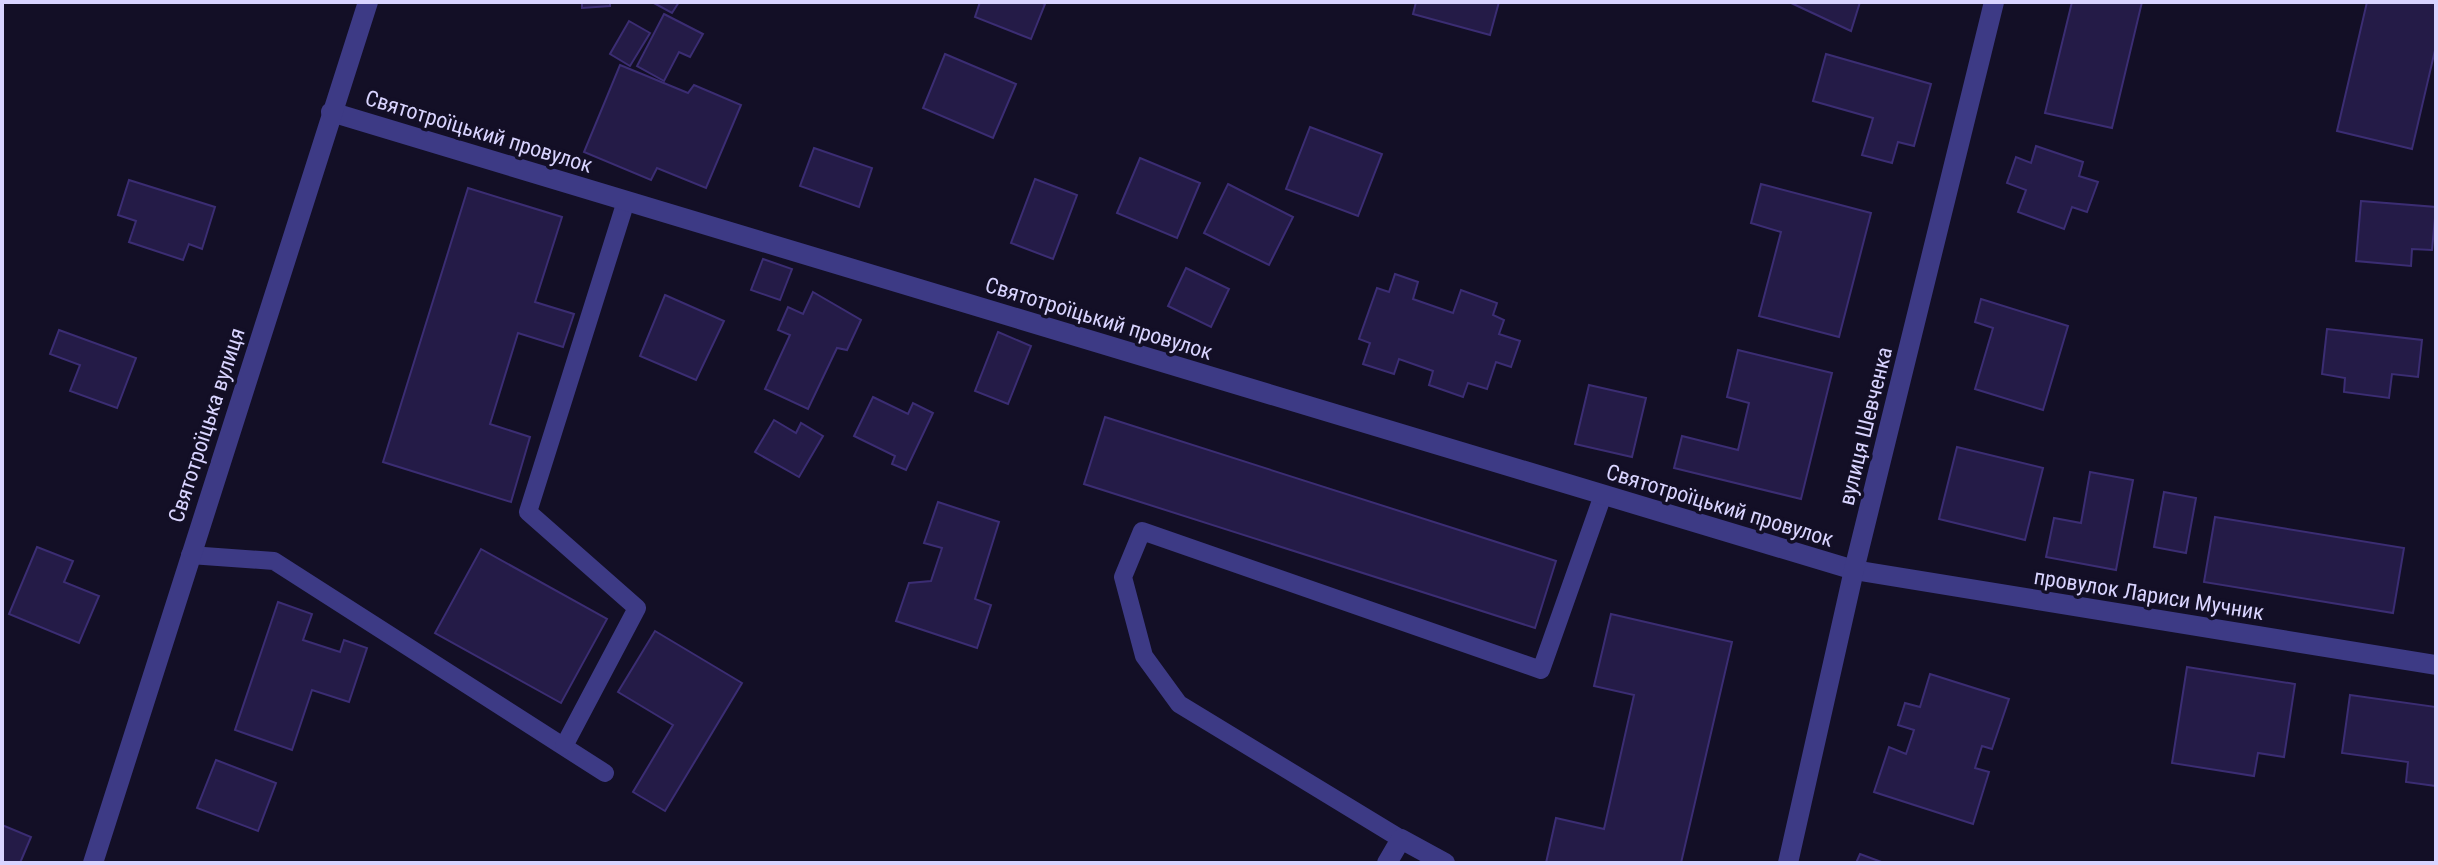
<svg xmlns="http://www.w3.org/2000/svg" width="2438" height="865" font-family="'Roboto Condensed',sans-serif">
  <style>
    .building { fill: #241b47; stroke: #3b2d73; stroke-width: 2 }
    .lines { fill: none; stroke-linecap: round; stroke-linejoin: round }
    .lane { stroke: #3d3a85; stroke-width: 18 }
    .street { stroke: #3d3a85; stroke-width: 20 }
    .labels { text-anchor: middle; stroke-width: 7; stroke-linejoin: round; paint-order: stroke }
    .street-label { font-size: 22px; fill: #d9d4ff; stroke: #130f26 }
  </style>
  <rect width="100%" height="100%" fill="#130f26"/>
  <g class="building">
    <path d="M582,2h28v4l-28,2z"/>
    <path d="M652,2h27l-7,11z"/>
    <path d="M980,2h60l5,2 -14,35 -56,-22z"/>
    <path d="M1416,2h83l-9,33 -77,-21z"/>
    <path d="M1789,2h71l-9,29z"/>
    <path d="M2072,2h70l-30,126 -67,-15z"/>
    <path d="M2367,2h69v44l-24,103 -75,-18z"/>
    <path d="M664,14l39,20 -13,23 -11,-5 -15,29 -27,-15z"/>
    <path d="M629,21l21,12 -20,33 -20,-12z"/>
    <path d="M945,54l71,30 -23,54 -70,-30z"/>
    <path d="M1826,54l105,30 -17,62 -16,-4 -6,21 -30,-8 11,-37 -60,-17z"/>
    <path d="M620,65l68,28 6,-8 47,20 -35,83 -49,-20 -6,12 -67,-28z"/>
    <path d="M1310,127l72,27 -24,62 -72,-27z"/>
    <path d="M2036,146l47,16 -4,14 19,6 -11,30 -15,-5 -8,22 -46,-17 8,-22 -19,-7 9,-26 15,6z"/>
    <path d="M814,148l58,20 -13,39 -59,-21z"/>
    <path d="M1140,158l60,25 -23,55 -60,-25z"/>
    <path d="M1035,179l42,16 -24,64 -42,-16z"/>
    <path d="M129,180l86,27 -13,42 -13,-5 -6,16 -54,-18 7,-21 -18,-6z"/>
    <path d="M1228,184l65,33 -24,48 -65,-32z"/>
    <path d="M1761,184l110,29 -32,124 -80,-21 22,-84 -30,-9z"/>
    <path d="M468,188l94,29 -27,85 39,12 -11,33 -45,-14 -28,91 40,13 -19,65 -128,-40z"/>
    <path d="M2361,201l75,6 -4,43 -20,-1 -1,17 -55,-5z"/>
    <path d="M763,259l29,10 -12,31 -29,-10z"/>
    <path d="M1186,268l43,21 -18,38 -43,-21z"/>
    <path d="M1395,274l23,8 -5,17 40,14 8,-23 36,13 -4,12 11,5 -5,14 21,7 -9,26 -15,-5 -9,27 -19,-6 -5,14 -34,-12 4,-14 -34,-12 -5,15 -31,-10 7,-21 -11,-4 18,-51 12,4z"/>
    <path d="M813,292l48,28 -14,30 -10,-2 -29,61 -43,-20 25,-54 -12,-5 10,-23 15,7z"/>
    <path d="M665,295l59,26 -28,59 -56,-24z"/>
    <path d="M1981,299l87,27 -25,84 -68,-21 18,-61 -18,-6z"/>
    <path d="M2327,329l95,11 -4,37 -26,-3 -3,24 -45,-6 1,-14 -23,-4z"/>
    <path d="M59,330l77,28 -19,50 -47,-17 10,-26 -30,-11z"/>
    <path d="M998,332l33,14 -23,58 -33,-13z"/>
    <path d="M1738,350l94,23 -31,126 -127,-31 8,-32 56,14 11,-47 -22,-6z"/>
    <path d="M1589,385l57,13 -14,59 -57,-13z"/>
    <path d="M873,397l35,17 5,-11 20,10 -27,57 -14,-6 3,-8 -41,-20z"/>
    <path d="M1105,417l451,144 -21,67 -451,-144z"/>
    <path d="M774,420l22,13 5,-10 22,13 -24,41 -44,-25z"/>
    <path d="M1957,447l86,21 -18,72 -86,-21z"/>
    <path d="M2090,472l43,8 -17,90 -70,-13 8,-39 27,5z"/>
    <path d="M2164,492l32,6 -10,55 -32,-6z"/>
    <path d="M938,502l61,20 -24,77 16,6 -14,43 -81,-27 13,-38 22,-2 11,-33 -18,-5z"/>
    <path d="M2215,517l189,31 -11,65 -189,-31z"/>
    <path d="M37,547l36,14 -9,21 35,14 -20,47 -70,-29z"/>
    <path d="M481,549l126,70 -46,84 -126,-70z"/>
    <path d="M278,602l34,12 -9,26 37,12 4,-12 23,8 -18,54 -37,-12 -20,60 -57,-20z"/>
    <path d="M1611,614l121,28 -51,221h-135l10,-45 48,11 30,-134 -40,-9z"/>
    <path d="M655,631l87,52 -77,128 -32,-19 40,-67 -55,-33z"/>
    <path d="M2187,667l108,17 -11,73 -26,-4 -4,23 -82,-13z"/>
    <path d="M1930,674l79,25 -17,50 -10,-3 -7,22 14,4 -16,52 -99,-32 15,-45 17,7 8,-24 -16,-5 7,-22 15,4z"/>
    <path d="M2350,695l86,12v79l-30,-4 2,-20 -66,-9z"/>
    <path d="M216,760l60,23 -18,48 -61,-23z"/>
    <path d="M2,825l29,12 -11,26h-18z"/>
    <path d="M1860,854l24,9h-28z"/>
  </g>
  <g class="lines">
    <g class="lane">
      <path d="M190,555l84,6 331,212"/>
      <path d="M564,746l73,-138 -109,-96 98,-311"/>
      <path d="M1401,839l-222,-135 -35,-48 -21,-79 19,-46 399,139 62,-175"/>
    </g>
    <g class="street">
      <path d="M331,112l1523,458 582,95"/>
      <path d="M93,863l275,-861"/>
      <path d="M1387,863l14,-24 44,24"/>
      <path d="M1788,863l66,-293 140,-568"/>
    </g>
  </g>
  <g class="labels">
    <g class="street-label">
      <text transform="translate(479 131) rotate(17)" y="8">Святотроїцький провулок</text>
      <text transform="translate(1099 318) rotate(17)" y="8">Святотроїцький провулок</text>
      <text transform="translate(206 425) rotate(-72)" y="8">Святотроїцька вулиця</text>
      <text transform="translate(1865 426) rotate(-76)" y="8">вулиця Шевченка</text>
      <text transform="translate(1720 505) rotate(17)" y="8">Святотроїцький провулок</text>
      <text transform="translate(2149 594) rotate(9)" y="8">провулок Лариси Мучник</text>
    </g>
  </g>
  <rect width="2438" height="865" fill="none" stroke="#d9d4ff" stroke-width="8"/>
</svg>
